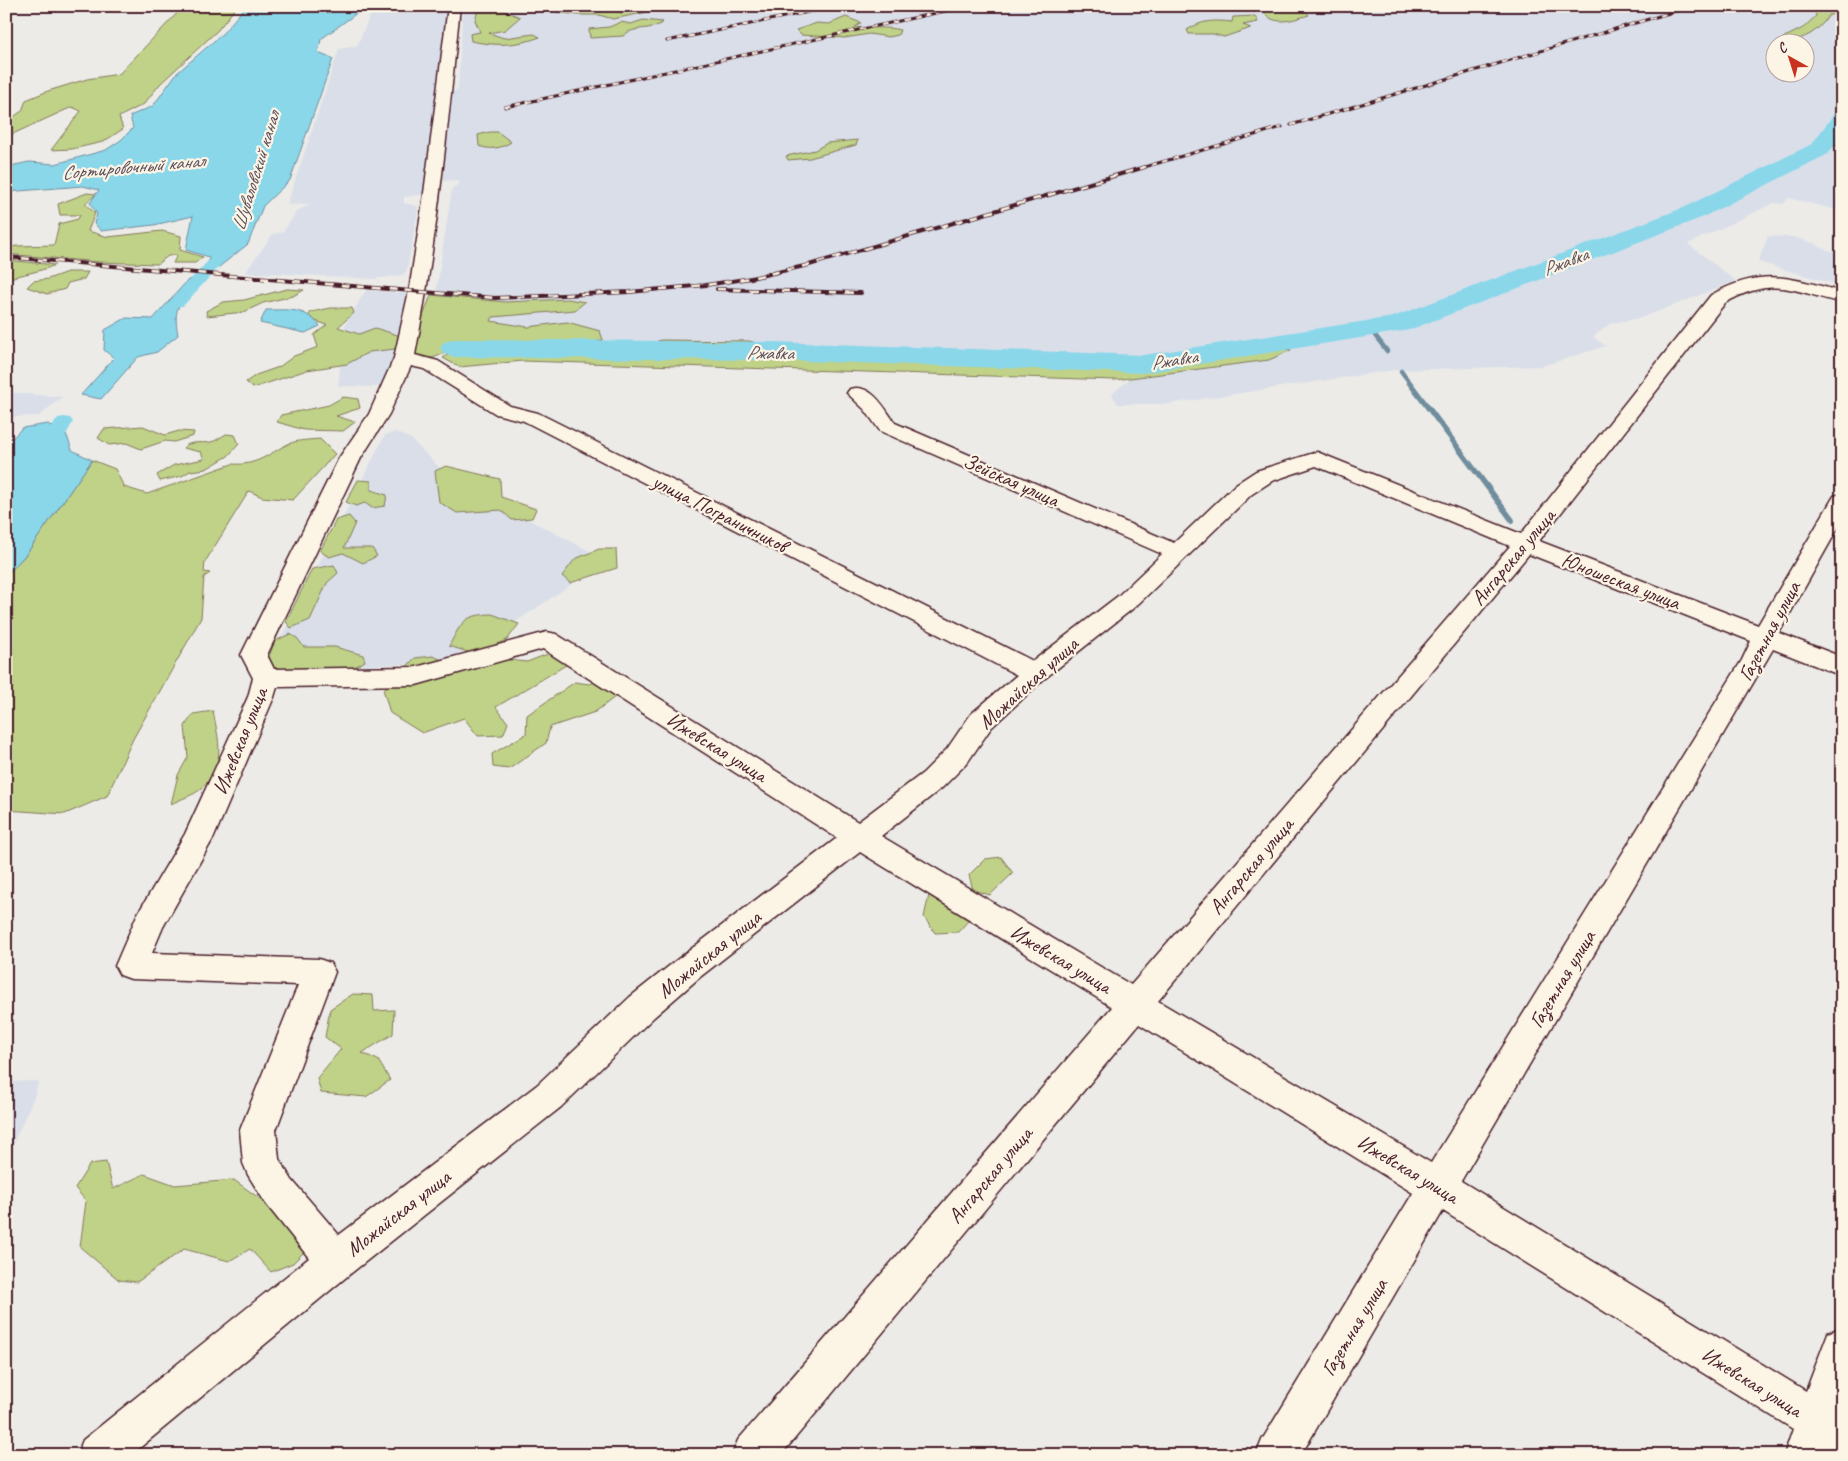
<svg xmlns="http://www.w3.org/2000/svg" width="1848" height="1461" font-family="Caveat,sans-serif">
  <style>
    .built { fill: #d9dee9; fill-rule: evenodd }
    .green { fill: #bfd288; stroke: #84785a }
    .water { fill: #8ad7ea; stroke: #708d9e }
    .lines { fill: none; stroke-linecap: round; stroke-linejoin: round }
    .stream-far1 { stroke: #708d9e; stroke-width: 4.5 }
    .stream { stroke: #708d9e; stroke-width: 5.5 }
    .canal { fill: #8ad7ea; fill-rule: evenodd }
    .river { fill: #8ad7ea; fill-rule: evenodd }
    .minor-casing { stroke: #4a1f2b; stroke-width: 3 }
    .minor { fill: #fcf5e5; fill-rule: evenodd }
    .rail-far1-casing { stroke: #4a1f2b; stroke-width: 3 }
    .rail-casing { stroke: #4a1f2b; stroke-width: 4 }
    .rail-far1 { stroke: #fcf5e5; stroke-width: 2; stroke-dasharray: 5.5; stroke-linecap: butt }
    .rail { stroke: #fcf5e5; stroke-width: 2.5; stroke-dasharray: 8; stroke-linecap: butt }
    .labels { text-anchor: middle; stroke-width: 4.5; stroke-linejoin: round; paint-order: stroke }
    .far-water-label { font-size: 19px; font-style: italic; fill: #5a4d5b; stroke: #fcf5e5 }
    .street-label { font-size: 21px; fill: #4a1f2b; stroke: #fcf5e5 }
  </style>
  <rect width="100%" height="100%" fill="#ecebe7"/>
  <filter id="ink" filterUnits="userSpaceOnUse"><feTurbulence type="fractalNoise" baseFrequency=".02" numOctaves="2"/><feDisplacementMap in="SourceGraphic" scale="10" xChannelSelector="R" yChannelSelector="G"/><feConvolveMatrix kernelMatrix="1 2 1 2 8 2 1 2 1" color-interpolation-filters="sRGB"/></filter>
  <g filter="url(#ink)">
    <g class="built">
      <path d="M374,6h76l-24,188 -22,3v6l13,3 1,4 -11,60 -4,5 -30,4 -103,-6h-25l28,-39 10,-2 14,-21 15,-7 -25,1 52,-156 18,-3z"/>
      <path d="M463,6h1379v198l-5,6 -48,-12 -6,6 -9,-1 -86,41 48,37 -95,37 -30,5 -18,14 13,9 -64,20 -148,4 -226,34h-50l-6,-10 20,-17 -711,-22 15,-62 16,-105 7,-3v-5l-16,1 9,-90 6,-1zM1776,42h30v30h-30z"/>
      <path d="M1768,236l25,1 21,6 10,6 18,5v32l-84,-24z"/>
      <path d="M366,290l45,4 -12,66 -16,27 -45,-1 7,-61z"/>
      <path d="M6,392l56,5 -23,19 -33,1z"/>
      <path d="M395,432l16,7 41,41 155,80 -72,49 -60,38 -40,16 -152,5 -14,-7 116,-226z"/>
      <path d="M39,1081l-5,16 -28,62v-77z"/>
    </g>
    <g class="green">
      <path d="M184,6h53l-19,24 -58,54 -16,20 -25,13 4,12 -20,13 -31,7 -21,1 30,-39 -9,-4 -66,30v-15l16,-11 4,-11 22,-9 39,-12 32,-5z"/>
      <path d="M479,6h13l28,11 -15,13 -16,3 15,5 30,-4 6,3c-23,9 -46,9 -69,4l-1,-7 10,-2 -5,-12z"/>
      <path d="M587,6h24l9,7 21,-5v-2h18l-1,4 -45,9 -14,-4h-21l-22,-3 -2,-4h11l23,4z"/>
      <path d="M1273,6h62l2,1 -15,5 -17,-2 4,5c-17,5 -37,13 -47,-6z"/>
      <path d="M1822,6h20v8l-13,1c-10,16 -24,25 -43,26l-3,-3 20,-10 13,-12 -1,-4 9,-1z"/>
      <path d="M1255,16l3,6 -15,3 8,3 -27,9 -11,-3h-24l-2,-4c15,-10 27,-10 45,-8l1,-5z"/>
      <path d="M846,17l15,6 -6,4c16,2 30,-1 45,3l-2,5 -9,2 -20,-3 -24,4 -44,-3 -5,-5 21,-7 12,1z"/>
      <path d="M643,20l20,2c-12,10 -29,3 -40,14l-33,2 -1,-9 20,-2 12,-5 10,2z"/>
      <path d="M1842,114v31l-12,1 -8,-4z"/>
      <path d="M490,132h8l13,10c-10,7 -22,8 -32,4l-1,-11z"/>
      <path d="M858,140l-2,5 -46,13 -22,2 -2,-4 29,-6 12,-7z"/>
      <path d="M87,193l9,1 -11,10 10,9 -7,18 20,6 54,-6 19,5 -1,14 23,7 -8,6h-22l4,-8 -9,1 -11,8 -58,-2 -93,-8v-6l11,-2 37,-1 5,-21 19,-5 2,-4h-20l-2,-11z"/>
      <path d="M6,260h1l48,5c-16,7 -32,9 -49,14z"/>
      <path d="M67,272h21l-4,7 -16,4 -3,6 -18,5 -20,-7 6,-6 15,-2z"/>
      <path d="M287,289l17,1 -11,6 -30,7 -19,9 -37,4 -1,-5 17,-9 21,-2z"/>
      <path d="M431,295l75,7 62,-3 17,3 -10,8 -82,7 -2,4 37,6 39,-5 33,9 3,9 -24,5 -110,-2 -36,15 -15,-1 -8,-6z"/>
      <path d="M331,308h21l2,5 -16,14 21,7 16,-6 29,9 -9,12 -26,3 -22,12 -40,6 -54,18 -7,-6 10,-7 23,-8 15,-11 24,-9 -4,-12 13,-10 -20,-7 4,-6z"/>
      <path d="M661,340l88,1 42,11 221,7 125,9 123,-21 31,3 -22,10 -154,20 -592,-19 -64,6 -16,-9 10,-7 21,-6 161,4z"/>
      <path d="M343,397l15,2 2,9 -24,8 19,6 -12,9 -39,-1 -27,-8 4,-7 48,-10z"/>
      <path d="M143,426l22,9 14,-4 15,1 -1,4 -19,6 -9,-1 -24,8 -15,-6 -17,2 -11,-7 6,-9z"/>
      <path d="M226,434l9,1 4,9 -11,12 -22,13 -16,2 -8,5 -22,5 -3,-6 17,-10 30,-6 -3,-7 -18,-4c7,-8 18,-4 28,-6 5,-1 10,-5 15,-8z"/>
      <path d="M320,439l15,15 -42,46 -31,-3 -13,-6 -44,71 -1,10 6,1 -6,4 -3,41 -68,121 -26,57 -42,18 -59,-4v-234l21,-23 65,-93 23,9 9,18 23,7 85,-30c25,2 36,-10 56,-20 9,-4 22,-4 32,-5z"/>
      <path d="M446,466l54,13 1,18 35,12 -4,9 -20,2 -11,-10 -44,3 -18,-11 -4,-31z"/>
      <path d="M358,480l13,1v9l16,5 -2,11 -13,2 -7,-5 -9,3 -10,-4z"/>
      <path d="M349,516l6,7 -11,25h28l5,8 -14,7 -20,-10 -14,4 -9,-6 16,-31z"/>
      <path d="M599,549h17l1,19 -47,15 -8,-7 13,-17z"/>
      <path d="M334,565l4,8 -11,10 -17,37 -19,8 -5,-6 26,-53z"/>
      <path d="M492,614l27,10 -12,16 -33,14 -25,-8c13,-24 14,-31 43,-32z"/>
      <path d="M290,634l7,4 7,9h31l28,8 2,6 -17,10h-69l-13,-7 9,-23z"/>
      <path d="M558,650l8,15 -70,42 12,16 -5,12 -25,1 -14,-18 -42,15 -32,-20 -7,-24 23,-10v-12l9,-9 18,-2 25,11 34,-9 35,4z"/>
      <path d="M604,679l15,15 -24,18 -45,15 -4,16 -37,26 -16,-2 -1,-13 34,-20 1,-19 48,-33 14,2z"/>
      <path d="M213,711c6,31 13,52 -11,77 -7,7 -22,11 -31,16l7,-29 10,-18 -3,-31 8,-12z"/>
      <path d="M1001,857l12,16 -23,22 -17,-5 -4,-15 16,-16z"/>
      <path d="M944,884l17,8 7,29 -10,11 -23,1 -11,-16 5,-22z"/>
      <path d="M353,994l20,1 1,16 20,-1 -1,24 -31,19 16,7 12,20 -24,17 -45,-4 -4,-15 24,-29 -16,-12 5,-28z"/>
      <path d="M106,1162l7,27 31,-15 31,11 59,-5 61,44 11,26 -13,13 -22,9 -21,-23 -21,12 -45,-12 -47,33 -18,-2 -39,-33 6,-46 -11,-13 15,-24z"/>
    </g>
    <g class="water">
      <path d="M246,6h124l-9,4 -40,29 -3,14 15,6 -43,121 -27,26 -15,38 -29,23 -11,1 1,-11 -23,-7 7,-34 -39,9 -53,6 -7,-8 3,-9 -7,-11 9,-13 -16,-4 -77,6v-25l23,-5 26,2 51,-14 15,-10 12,-12 -3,-12 23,-10 23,-32 46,-40z"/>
      <path d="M199,277l3,5c-21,21 -30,21 -24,53l-21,17 -19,5 -37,42 -20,-4 33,-37 -10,-8 1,-20 21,-12 27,1 35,-39z"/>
      <path d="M266,310c22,0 39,-3 54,16l-15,7 -45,-10z"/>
      <path d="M48,424l19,12 5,14 20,10 -65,93 -21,23v-131l16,-17z"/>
    </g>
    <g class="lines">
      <g class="stream-far1">
        <path d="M1370,329l17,22"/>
        <path d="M1401,371l9,12"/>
      </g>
      <path class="stream" d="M1409,382l103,138"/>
      <g class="canal">
        <path d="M231,240l5,2 3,3 -3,3 -53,58h-12l-2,-3 2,-3 55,-58z"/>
        <path d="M64,417l6,1 3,4 -21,38 -2,4 -7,2 -7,-2 -2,-4 21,-38 3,-4z"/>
      </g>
      <path class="river" d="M1842,113v22l-14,19 -127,64 -292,112 -266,43 -369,-13 -320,-3 -10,-3 -4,-6 4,-6 10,-3 320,3 369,13 250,-38 290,-109 129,-64 22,-30z"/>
      <g class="minor-casing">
        <path id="minor" d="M448,6h12c-12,117 -23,234 -45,349l23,6 72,45 28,7 495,248 85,-65 44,-42 -282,-123 -15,-21 -18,-17 3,-4c21,-6 34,18 45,34l279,120 62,-59 20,-13 61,-19 204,82 190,-239c51,-28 78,-18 131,-3v11c-50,-12 -68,-28 -117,0l-186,238 219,84 73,-124 3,-5 8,-2v27l-63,112 63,24v19l-69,-27 -312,532 345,210 22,-58 14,-6v128l-14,-4 -2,4h-42l9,-26 -350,-218 -142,244h-45l6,-15 151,-247 -274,-169 -358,431h-49l6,-15 374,-433 -252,-155 -160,125 -46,40 -93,90 -211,167 -219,181h-54l6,-15 226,-182 -43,-54 -18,-29 -5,-12 -3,-33 58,-145 -167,-6 -11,-4 -5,-9 22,-51 48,-81 63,-137 5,-19 -12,-23 98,-197 30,-44 25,-56 15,-67 14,-90zM411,366l13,3 72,45 28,7 493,254 -46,39 -24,35 -24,24 -65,49 -302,-188 -9,-2 -131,35 -142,2 -7,-14 94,-197 28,-44zM1316,466l194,80 -379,439 -250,-149 62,-49 24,-24 24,-35 53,-49 92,-73 116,-112 20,-13zM1529,554l222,87 -9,19 -311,503 -273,-162zM543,649l294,189 -159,121 -48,38 -93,88 -198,150 -47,-55 -13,-21 -3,-29 59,-158 -5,-9 -11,-4 -167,-6 11,-26 51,-90 60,-140 3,-10 139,-2z"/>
      </g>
      <use href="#minor" class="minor"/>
      <g class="rail-far1-casing">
        <g id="rail-far1">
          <path d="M667,41l171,-35"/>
          <path d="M505,107l463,-101"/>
          <path d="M1291,125l402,-119"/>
          <path d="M1141,168l141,-41"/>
        </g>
      </g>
      <g class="rail-casing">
        <g id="rail">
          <path d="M6,257l489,41 134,-6 77,-7 45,-7 58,-13 336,-98"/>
          <path d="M717,289l144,4"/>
        </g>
      </g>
      <use href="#rail-far1" class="rail-far1"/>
      <use href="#rail" class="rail"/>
    </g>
  </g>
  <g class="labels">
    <g class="far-water-label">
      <text transform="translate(133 166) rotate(-5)" y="7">Сортировочный канал</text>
      <text transform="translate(255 171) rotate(-73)" y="7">Шуваловский канал</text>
      <text transform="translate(1565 261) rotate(-21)" y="7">Ржавка</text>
      <text transform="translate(770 352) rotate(1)" y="7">Ржавка</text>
      <text transform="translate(1174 359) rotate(-9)" y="7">Ржавка</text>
    </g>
    <g class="street-label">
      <text transform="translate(1011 480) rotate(24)" y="7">Зейская улица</text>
      <text transform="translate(720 513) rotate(27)" y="7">улица Пограничников</text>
      <text transform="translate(1513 557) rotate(-50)" y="7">Ангарская улица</text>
      <text transform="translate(1621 581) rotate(21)" y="7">Юношеская улица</text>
      <text transform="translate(1769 631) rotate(-62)" y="7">Газетная улица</text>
      <text transform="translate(1028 683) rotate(-42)" y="7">Можайская улица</text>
      <text transform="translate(240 741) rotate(-68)" y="7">Ижевская улица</text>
      <text transform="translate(717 747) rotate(32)" y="7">Ижевская улица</text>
      <text transform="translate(1251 866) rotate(-50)" y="7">Ангарская улица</text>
      <text transform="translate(709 954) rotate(-39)" y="7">Можайская улица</text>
      <text transform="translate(1061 959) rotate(31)" y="7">Ижевская улица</text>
      <text transform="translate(1562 979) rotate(-59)" y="7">Газетная улица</text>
      <text transform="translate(1408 1169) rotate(31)" y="7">Ижевская улица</text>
      <text transform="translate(990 1175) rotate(-50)" y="7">Ангарская улица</text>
      <text transform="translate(398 1213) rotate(-38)" y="7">Можайская улица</text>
      <text transform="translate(1354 1327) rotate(-59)" y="7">Газетная улица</text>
      <text transform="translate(1752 1382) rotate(32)" y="7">Ижевская улица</text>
    </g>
  </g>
  <rect width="1848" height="1461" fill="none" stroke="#fcf5e5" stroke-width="25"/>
  <rect x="12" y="12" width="1823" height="1436" fill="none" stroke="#4a1f2b" stroke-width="2" filter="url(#ink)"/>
  <g transform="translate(1790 58) rotate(321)"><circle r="24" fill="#fcf5e5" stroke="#b59f9b"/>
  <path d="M0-4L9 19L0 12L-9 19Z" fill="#c8321e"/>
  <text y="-8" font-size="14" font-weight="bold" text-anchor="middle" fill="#4a1f2b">С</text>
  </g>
</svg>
